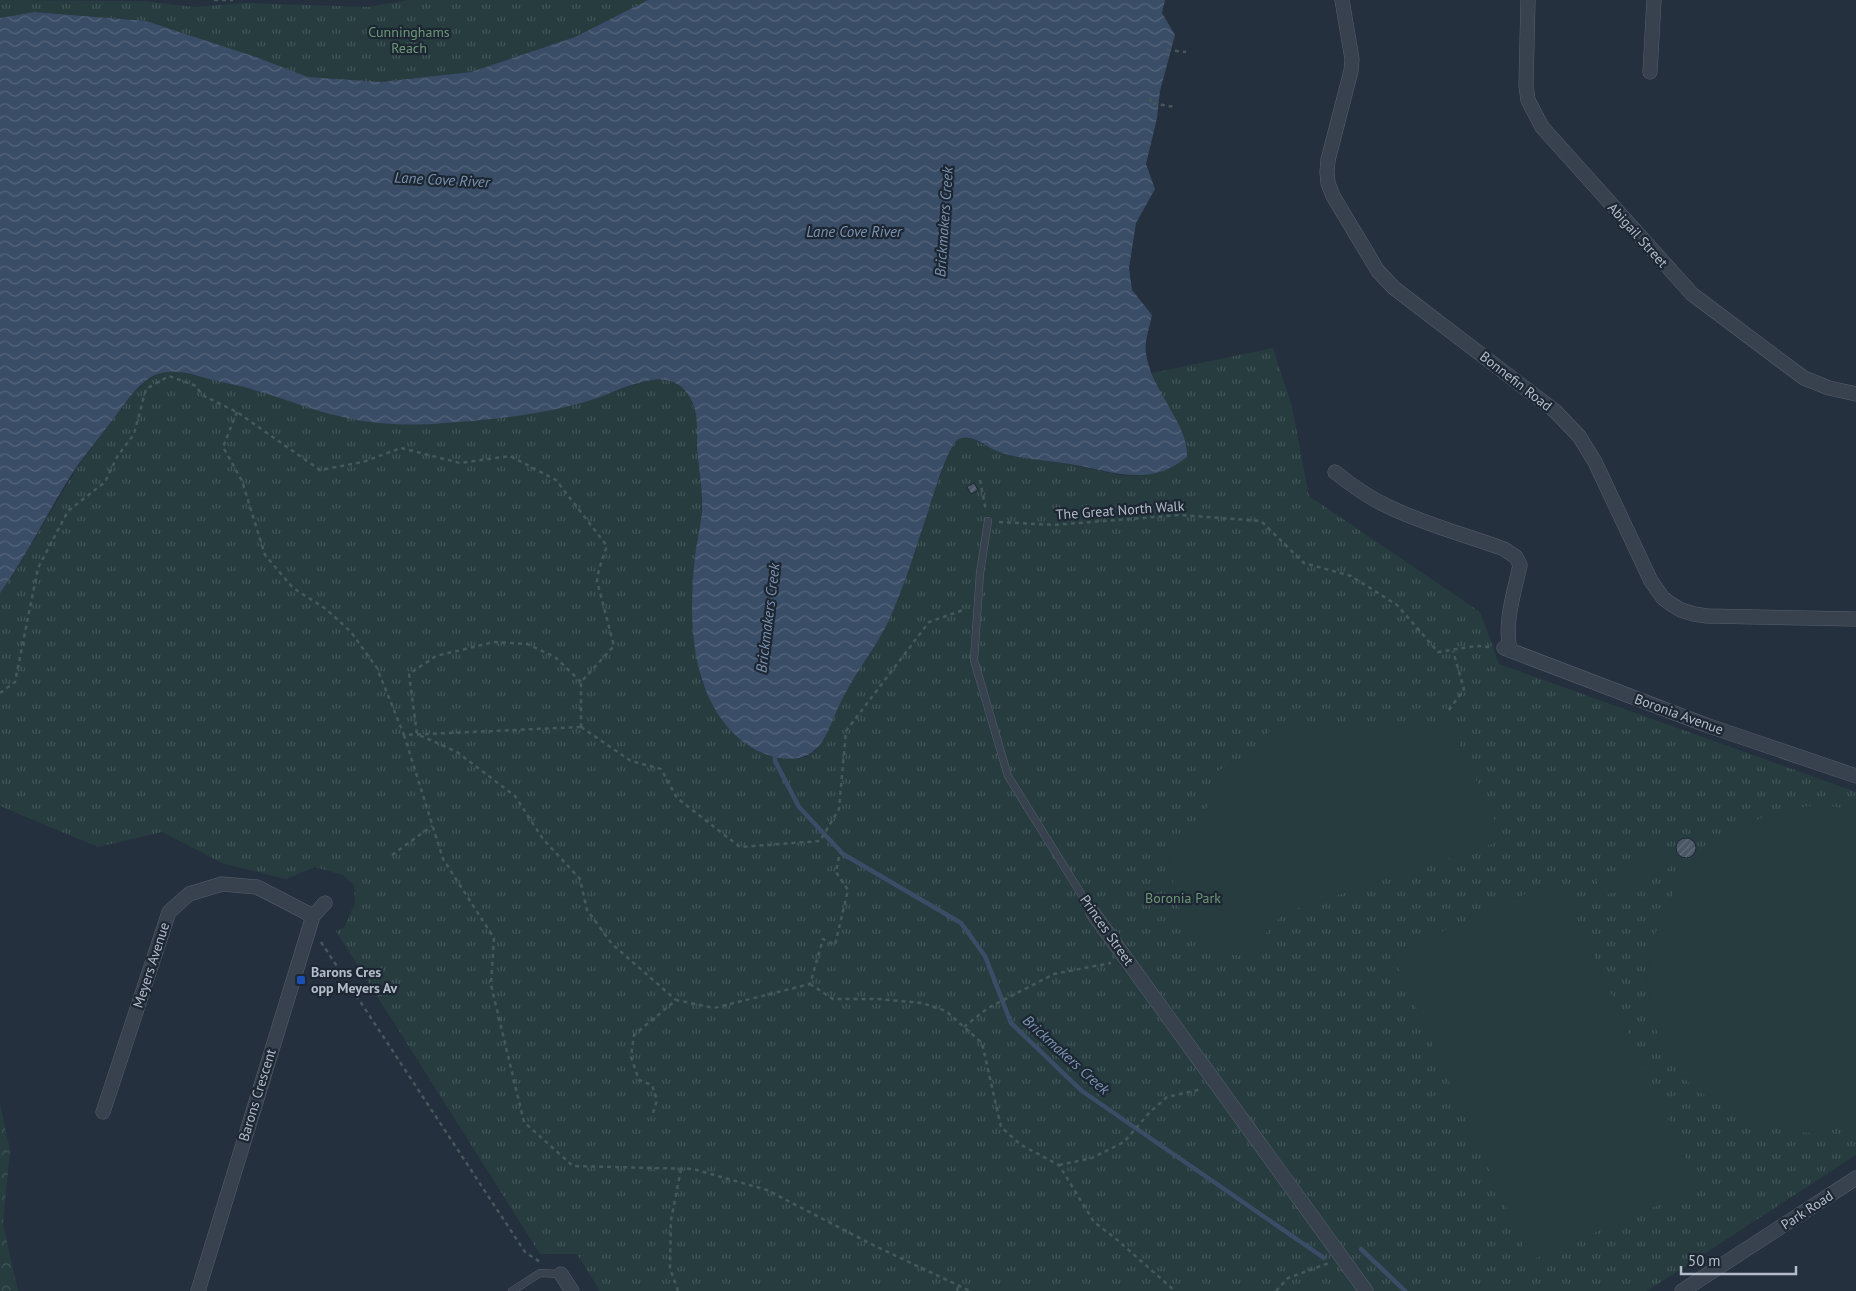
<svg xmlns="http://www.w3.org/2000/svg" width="1856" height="1291" font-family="'PT Sans',sans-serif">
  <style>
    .forest { fill: url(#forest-crowns) }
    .park { fill: url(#park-tufts) }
    .garden { fill: #263c3f }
    .water { fill: url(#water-waves) }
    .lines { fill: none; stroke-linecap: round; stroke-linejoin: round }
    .stream { stroke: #3a4d66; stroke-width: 4.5 }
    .building { fill: url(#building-hatch); stroke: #1f2835 }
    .lane-casing { stroke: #565f6c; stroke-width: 8 }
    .street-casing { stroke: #565f6c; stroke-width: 15 }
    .path { stroke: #44595c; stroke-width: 2.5; stroke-dasharray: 4 4; stroke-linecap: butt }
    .lane { stroke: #38414e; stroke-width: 7 }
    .street { stroke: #38414e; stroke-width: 14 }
    .transit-dot { fill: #1a4fb4; stroke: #1d2633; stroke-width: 2 }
    .labels { text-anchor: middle; stroke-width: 4.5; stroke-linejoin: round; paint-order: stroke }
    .park-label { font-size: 14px; fill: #6c9976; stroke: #1d2633 }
    .street-label { font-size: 14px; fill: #b4bcc9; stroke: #1d2633 }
    .poi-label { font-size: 14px; font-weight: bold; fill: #b4bcc9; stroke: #1d2633; text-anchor: start }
    .water-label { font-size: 15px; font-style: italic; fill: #7c93b0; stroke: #1d2633 }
  </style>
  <defs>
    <pattern id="forest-crowns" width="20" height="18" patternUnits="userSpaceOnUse" patternTransform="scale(1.25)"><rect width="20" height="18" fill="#263c3f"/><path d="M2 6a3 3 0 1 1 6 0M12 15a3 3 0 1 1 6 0" fill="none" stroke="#435659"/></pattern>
    <pattern id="park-tufts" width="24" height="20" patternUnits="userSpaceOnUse" patternTransform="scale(1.25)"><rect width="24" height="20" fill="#263c3f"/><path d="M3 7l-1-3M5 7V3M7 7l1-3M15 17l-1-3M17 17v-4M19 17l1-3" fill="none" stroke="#435659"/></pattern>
    <pattern id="water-waves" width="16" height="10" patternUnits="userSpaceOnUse" patternTransform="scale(1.25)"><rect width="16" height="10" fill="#3a4d66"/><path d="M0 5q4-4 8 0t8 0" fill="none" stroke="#54657b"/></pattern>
    <pattern id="building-hatch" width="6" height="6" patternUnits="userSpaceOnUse" patternTransform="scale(1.25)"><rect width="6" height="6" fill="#4b5766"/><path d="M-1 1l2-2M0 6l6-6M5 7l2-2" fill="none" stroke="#636d7b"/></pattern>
  </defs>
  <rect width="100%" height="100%" fill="#25303e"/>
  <path class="forest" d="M0,1104l10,46 -7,74 15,67h-18z"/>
  <g class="park">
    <path d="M0,0l144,1 50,6 52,-4 122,4 42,-7h238l-73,37 -104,35 -90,10 -73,-5 -52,-20 -110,-36 -112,-9 -34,6z"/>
    <path d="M1273,348l19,59 17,89 171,116 19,52 357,128v363l-209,136h-1047l-23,-37h-37l-204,-323 8,-3 11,-25 -1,-18 -11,-10 -28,-8 -29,12 -64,-16 -60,-31 -64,15 -98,-41v-213l13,-18 65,-109 57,-75 12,-11 13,-7 12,-2 26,5 55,13 84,27 68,9 40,-2 80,-9 39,-7 26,-7 56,-19 14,-1 8,1 7,2 10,7 6,10 6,18 1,31 4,51 -1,27 -6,27 -2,50 8,76 17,33 18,23 11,9 20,10 30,4 9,-2 10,-7 8,-12 21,-45 42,-69 15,-36 34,-101 15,-38 5,-8 5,-4h7l30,15 14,4 56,8 52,11 17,1 23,-84 -8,-19z"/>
  </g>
  <g class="garden">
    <path d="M1274,722h175l55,118 -220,73 -38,43 -31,-3 -33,-34 -14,-58 52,-72 -2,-18 43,-22z"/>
    <path d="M1809,806h21l26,4v311c-11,3 -25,11 -36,12 -24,1 -52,-7 -74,-16 -20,-8 -39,-18 -55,-32 -9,-8 -17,-20 -23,-30 -31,-53 -25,-110 6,-162 10,-15 21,-33 35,-44 30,-24 62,-38 100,-43z"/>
    <path d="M1663,850l8,17 -67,29 -8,-16z"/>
    <path d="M1559,879l140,308 -169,74 -138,-307z"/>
  </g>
  <path class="water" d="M648,0h517l-3,13 13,22 -15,56 -3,27 -11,46 9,25 -19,34 -7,45 3,22 20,25c-2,11 -8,27 -6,38 4,36 43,71 41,104 -40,33 -80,12 -124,6 -21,-3 -44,-4 -64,-11 -12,-4 -29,-21 -42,-12 -9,8 -24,55 -28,69 -13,37 -24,77 -41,113 -12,25 -30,47 -43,72 -18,31 -19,71 -65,64 -23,-4 -40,-16 -54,-33 -37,-46 -37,-113 -31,-169 2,-16 6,-30 7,-46 1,-22 -4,-43 -5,-65 0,-18 2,-37 -11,-53 -7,-10 -21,-14 -33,-12 -21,2 -42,14 -62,20 -45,14 -99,20 -146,23 -34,3 -69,2 -102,-6 -30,-6 -59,-19 -89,-27 -14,-5 -30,-7 -45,-11 -17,-5 -36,-11 -54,-4 -19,9 -31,31 -44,47 -11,15 -23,29 -34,44 -27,41 -48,86 -77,127v-575l34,-6 112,9 110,36 52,20 73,5 90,-10 104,-35z"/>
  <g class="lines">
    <g class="stream">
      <path d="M775,753v8l24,46 44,47 118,69 24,33 26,67 71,68 242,167"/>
      <path d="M1361,1249l44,42"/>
    </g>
  </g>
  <g class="building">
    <path d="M974,483l4,7 -7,4 -4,-7z"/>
    <circle cx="1686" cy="848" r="10"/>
  </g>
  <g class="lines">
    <g class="lane-casing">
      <g id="lane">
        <path d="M988,521l-8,52 -6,87 34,116 85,137"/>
        <path d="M512,1291l28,-18 21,1"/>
      </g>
    </g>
    <g class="street-casing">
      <g id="street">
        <path d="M1342,0l10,59 -1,12 -23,89 -1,12 1,11 5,13 45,75 16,17 161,123 24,25 16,26 56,119 12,17 8,6 10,6 13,4 13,2 149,3"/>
        <path d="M1528,0l-2,85 2,15 14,27 150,167 112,84 25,10 27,6"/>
        <path d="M1650,72l4,-72"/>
        <path d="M1335,472c16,13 33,25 52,34 37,18 78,29 117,43l12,8 4,8c-6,29 -16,57 -10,85"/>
        <path d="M1504,648l202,77 150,51"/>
        <path d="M1093,913l273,378"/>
        <path d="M103,1112l66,-200 20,-18 33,-10 35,3 56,29"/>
        <path d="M561,1274l11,17"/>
        <path d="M198,1291l115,-375 12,-13"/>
        <path d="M1682,1291l174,-113"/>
      </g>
    </g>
    <g class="path">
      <path d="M214,0h19"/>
      <path d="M1167,50l19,2"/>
      <path d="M1151,98l-1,5 25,4"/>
      <path d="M237,412l-14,35 19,34 23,74 28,33 33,21 25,23 26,36 27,67 177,-8"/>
      <path d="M980,480l6,31"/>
      <path d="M999,522l55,3 126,-10 81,6 43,42 47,13 46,29 41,47 38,-6 14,1"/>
      <path d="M581,682l-26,-25 -28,-13 -33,-2 -58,14 -27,18 8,60 40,18 58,44 28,43 37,40 7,31 25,34 64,56"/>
      <path d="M0,693l15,-11 23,-114 30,-57 37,-29 12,-25 17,-23 12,-45 23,-13 27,10 6,9 35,17 83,58 43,-8 38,-14 59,15 50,-7 46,24 51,66 -8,23 -2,12 17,65 -33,36v45"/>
      <path d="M1449,710l15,-21 -11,-38"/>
      <path d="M581,727l50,34 30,8 16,29 63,49 80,-6 19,-32 7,-78 83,-109 37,-13"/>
      <path d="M404,735l39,124 51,79 -3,47 33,137 49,44 120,3 74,21 106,55 97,46"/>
      <path d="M392,855l40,-29"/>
      <path d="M321,942l204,310 15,10"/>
      <path d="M810,984l23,15h45l44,4 24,8 36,32 19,84 20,18 38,20 35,57 21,16 60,53"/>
      <path d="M964,1027l24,-19 66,-34 57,-11"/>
      <path d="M653,1113l4,-13 -5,-15 -13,-5 -8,-23 3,-22 42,-35 38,8 96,-24 13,-45 12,6 13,-55 -12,-18 4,-20"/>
      <path d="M1059,1165l33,-7 32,-16 26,-30 17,-15 35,-8"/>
      <path d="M678,1291l-8,-23 1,-48 10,-51"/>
      <path d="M957,1291l1,-5"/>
      <path d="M1276,1291l12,-13 41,-15"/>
    </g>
    <use href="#lane" class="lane"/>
    <use href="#street" class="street"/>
  </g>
  <rect class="transit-dot" x="296" y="975" width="10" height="10" rx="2.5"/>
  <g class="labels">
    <g class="park-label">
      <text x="409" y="37">Cunninghams<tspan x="409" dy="16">Reach</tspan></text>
      <text x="1183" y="903">Boronia Park</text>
    </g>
    <g class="street-label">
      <text transform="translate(1638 235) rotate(48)" y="5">Abigail Street</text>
      <text transform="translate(1516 381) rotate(38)" y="5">Bonnefin Road</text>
      <text transform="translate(1120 510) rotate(-4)" y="5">The Great North Walk</text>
      <text transform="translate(1679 714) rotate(20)" y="5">Boronia Avenue</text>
      <text transform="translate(1107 930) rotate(55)" y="5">Princes Street</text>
      <text transform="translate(151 965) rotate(-72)" y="5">Meyers Avenue</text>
      <text transform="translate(257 1095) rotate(-73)" y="5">Barons Crescent</text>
      <text transform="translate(1807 1210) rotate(-33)" y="5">Park Road</text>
    </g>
    <g class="poi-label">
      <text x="311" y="977">Barons Cres<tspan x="311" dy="16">opp Meyers Av</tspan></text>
    </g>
    <g class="water-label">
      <text transform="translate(442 180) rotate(3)" y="5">Lane Cove River</text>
      <text transform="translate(944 222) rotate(-86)" y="5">Brickmakers Creek</text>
      <text x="854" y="237">Lane Cove River</text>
      <text transform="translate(768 618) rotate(-83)" y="5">Brickmakers Creek</text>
      <text transform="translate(1066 1055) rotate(42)" y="5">Brickmakers Creek</text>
    </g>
  </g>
  <path d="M1681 1266v8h115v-8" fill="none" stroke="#b4bcc9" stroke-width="2.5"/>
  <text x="1688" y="1266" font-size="15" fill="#b4bcc9" stroke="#1d2633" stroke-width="4" paint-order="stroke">50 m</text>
</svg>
